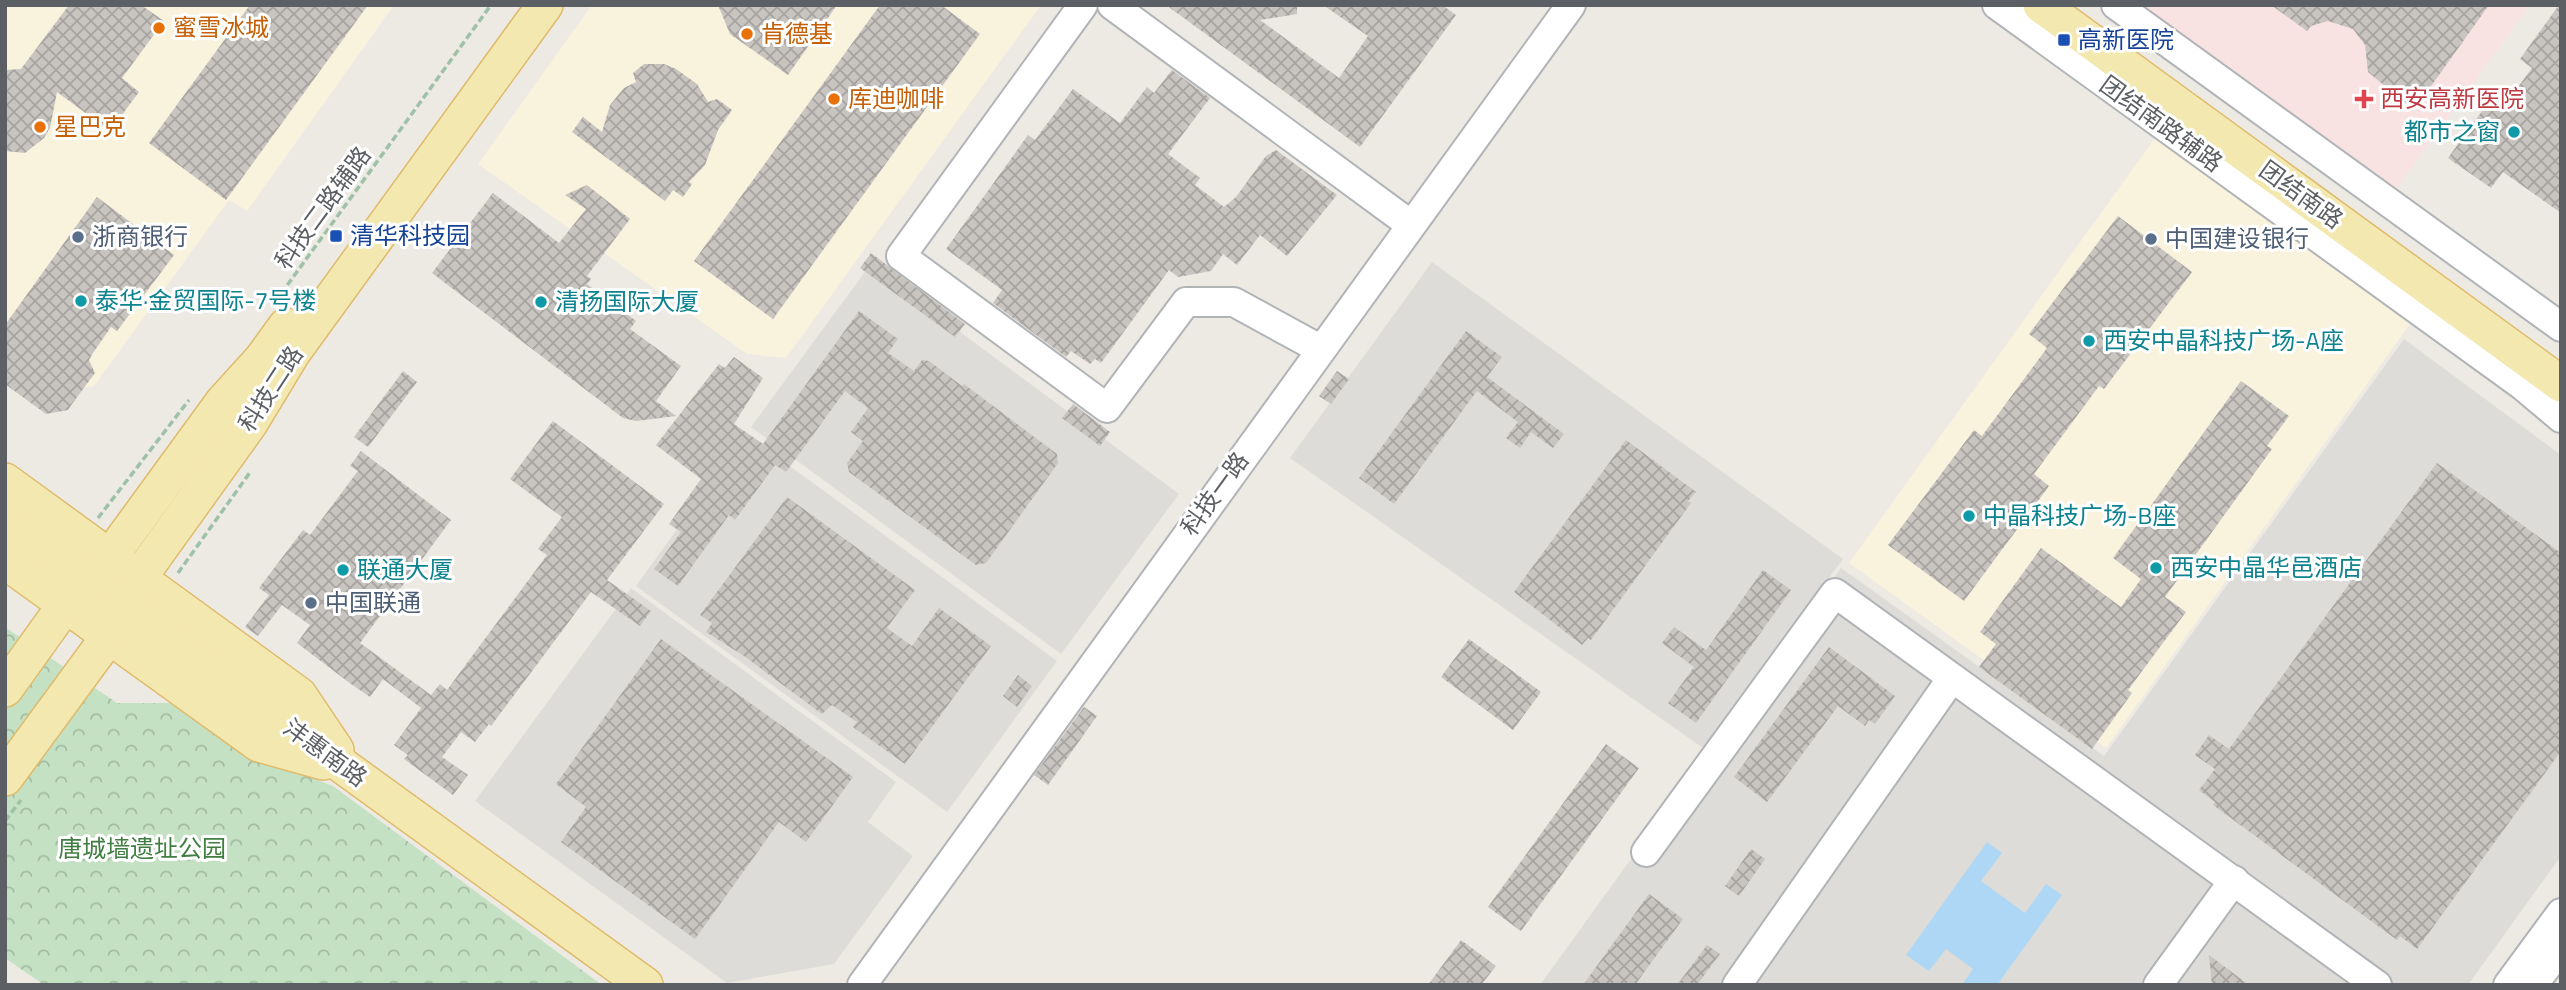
<svg xmlns="http://www.w3.org/2000/svg" width="2566" height="990" font-family="'Titillium Web','Noto Sans SC',sans-serif">
  <style>
    .commercial { fill: #f9f2dc }
    .industrial { fill: #dedcd8 }
    .medical { fill: #f8e3e2 }
    .park { fill: url(#park-crowns) }
    .water { fill: #add7f4 }
    .building { fill: url(#building-cross-hatch) }
    .lines { fill: none; stroke-linecap: round; stroke-linejoin: round }
    .minor-casing { stroke: #b1b4b7; stroke-width: 32 }
    .major-casing { stroke: #dfbb6b; stroke-width: 38 }
    .path { stroke: #9ec1a7; stroke-width: 3.5; stroke-dasharray: 7 3.5; stroke-linecap: butt }
    .minor { stroke: #fff; stroke-width: 28 }
    .major { stroke: #f4e8b1; stroke-width: 35 }
    .food-dot { fill: #e8710a; stroke: #fff; stroke-width: 2.5 }
    .transit-dot { fill: #1a4fb4; stroke: #fff; stroke-width: 2.5 }
    .health-dot { fill: #e0444e; stroke: #fff; stroke-width: 2.5 }
    .culture-dot { fill: #0f9aa8; stroke: #fff; stroke-width: 2.5 }
    .service-dot { fill: #5c6f8a; stroke: #fff; stroke-width: 2.5 }
    .labels { text-anchor: middle; stroke-width: 6; stroke-linejoin: round; paint-order: stroke }
    .food-label { font-size: 24px; fill: #c56008; stroke: #fff; text-anchor: start }
    .transit-label { font-size: 24px; fill: #164399; stroke: #fff; text-anchor: start }
    .health-label { font-size: 24px; fill: #be3a42; stroke: #fff; text-anchor: start }
    .street-label { font-size: 24px; fill: #5c5f63; stroke: #fff }
    .culture-label { font-size: 24px; fill: #0d838f; stroke: #fff; text-anchor: start }
    .service-label { font-size: 24px; fill: #4e5e75; stroke: #fff; text-anchor: start }
    .park-label { font-size: 24px; fill: #407e41; stroke: #fff }
  </style>
  <defs>
    <pattern id="park-crowns" width="20" height="18" patternUnits="userSpaceOnUse" patternTransform="scale(1.75)"><rect width="20" height="18" fill="#c5e1c4"/><path d="M2 6a3 3 0 1 1 6 0M12 15a3 3 0 1 1 6 0" fill="none" stroke="#a3baa3"/></pattern>
    <pattern id="building-cross-hatch" width="8" height="8" patternUnits="userSpaceOnUse" patternTransform="scale(1.75)"><rect width="8" height="8" fill="#c8c5c1"/><path d="M0 0l8 8M0 8l8-8" fill="none" stroke="#a6a3a0"/></pattern>
  </defs>
  <rect width="100%" height="100%" fill="#edeae4"/>
  <g class="commercial">
    <path d="M5,5h389l-147,206 -18,-11 -135,186 -33,7 -56,-40z"/>
    <path d="M592,5h449l-255,353 -39,-4 -269,-190z"/>
    <path d="M2155,138l255,186 -304,424 -257,-185z"/>
  </g>
  <g class="industrial">
    <path d="M1432,262l411,297 -140,189 -413,-290z"/>
    <path d="M870,265l309,229 -118,160 -310,-227z"/>
    <path d="M2404,339l157,116v401l-93,129h-928l301,-417 263,188z"/>
    <path d="M746,434l311,227 -110,151 -311,-226z"/>
    <path d="M631,588l265,194 -28,40 45,34 -79,108 -107,19 -252,-182z"/>
  </g>
  <path class="medical" d="M2138,5h392l-136,187z"/>
  <path class="park" d="M5,627l112,76h53l68,47 95,36 269,199h-558l-39,-27z"/>
  <path class="water" d="M1987,842l15,11 -21,28 44,32 21,-29 16,11 -65,90h-35l11,-16 -27,-20 -17,22 -23,-16z"/>
  <g class="building">
    <path d="M69,5h72l23,16 -42,57 17,14 -29,39 -53,-39 -7,36 -6,10 -19,15 -20,-2v-81l16,-1z"/>
    <path d="M250,5h118l-142,195 -77,-57z"/>
    <path d="M718,5h119l-49,70 -58,-41z"/>
    <path d="M880,5h61l39,29 -207,285 -79,-58z"/>
    <path d="M1166,5h131v9l-37,6 79,58 29,-42 -45,-31h119l14,10 -96,132z"/>
    <path d="M2271,5h218l-75,105 -46,-38 -3,-27 -12,-16 -25,-8 -17,5 -4,5z"/>
    <path d="M2559,5h2v208l-58,-41 -12,16 -43,-30 45,-62 12,9 27,-37 -12,-9z"/>
    <path d="M644,64h20l12,5 21,15 11,18 9,-3 15,11 -14,20 -13,35 -16,17 3,2 -9,13 -10,-7 -8,11 -93,-69 11,-15 19,15 8,-27 14,-17 12,-6 -3,-9z"/>
    <path d="M1172,70l38,28 -42,56 32,24 -5,7 29,22 12,-10 30,-41 10,-6 61,45 -50,61 -27,-21 -23,30 -14,-11 -12,17 -33,6 -9,-7 -68,93 -6,-4 -5,5 -19,-13 -5,6 -73,-54 9,-13 -56,-41 82,-114 7,5 38,-51 47,34 27,-36 7,6z"/>
    <path d="M587,185l43,34 -43,57 4,3 -4,5 49,37 -6,8 51,37 -25,35 20,15 -40,5 -13,-3 -191,-145 61,-80 66,50 27,-34 -21,-14z"/>
    <path d="M97,197l77,58 -57,76 -6,-4 -18,26 -4,7 6,13 -23,31 -4,6 -22,4 -41,-30v-59z"/>
    <path d="M2118,216l74,56 -88,117 -5,-3 -65,88 15,12 -85,115 -76,-56 86,-115 8,6 65,-88 -18,-14z"/>
    <path d="M871,253l94,71 -10,13 -95,-69z"/>
    <path d="M859,311l39,28 -10,14 26,18 8,-11 7,1 33,25 2,-2 93,70 1,9 -72,100 -10,2 -127,-93 -2,-9 16,-22 -12,-9 17,-24 -23,-17 -59,81 -11,-7 -40,55 -6,-5 -51,71 -24,-17 27,-37 -12,-8 32,-45 -45,-34 63,-81 6,4 9,-11 29,21 -29,46 29,20z"/>
    <path d="M1466,331l36,26 -15,20 77,57 -11,14 -22,-16 -11,16 -14,-10 12,-16 -41,-31 -83,113 -35,-26z"/>
    <path d="M403,371l14,11 -49,65 -14,-10z"/>
    <path d="M1337,371l12,8 -18,25 -12,-8z"/>
    <path d="M2241,381l48,35 -22,30 5,3 -107,148 21,15 -58,78 4,3 -40,56 -113,-82 17,-23 -16,-12 61,-84 80,59 20,-28 -28,-21z"/>
    <path d="M1073,404l37,28 -10,14 -38,-28z"/>
    <path d="M553,421l111,83 -57,76 44,31 -11,15 -49,-34 -100,134 -2,-2 -14,18 -14,-10 -19,25 26,18 -15,20 -49,-36 4,-4 -14,-10 27,-37 -38,-29 -13,18 -19,-13 -54,-41 13,-18 -28,-20 -24,31 -13,-9 24,-32 -10,-7 44,-58 7,5 48,-64 -8,-5 11,-15 90,69 -91,123 71,52 9,-11 7,6 100,-135 -9,-6 24,-32 -52,-38z"/>
    <path d="M1626,440l70,52 -8,9 3,2 -100,137 -3,-2 -6,7 -68,-53z"/>
    <path d="M2437,463l124,90v198l-144,198 -17,-13 -3,4 -184,-135 2,-3 -16,-12 16,-21 -20,-14 14,-20 20,14z"/>
    <path d="M787,497l128,93 -28,38 25,18 27,-38 52,38 -86,118 -52,-37 4,-5 -25,-17 -10,9 -78,-58 -38,-24 6,-9 -12,-8z"/>
    <path d="M1763,570l28,20 -95,133 -28,-20 26,-36 -32,-24 12,-16 32,23z"/>
    <path d="M661,639l192,138 -47,65 -27,-20 -84,117 -134,-97 25,-35 -30,-23z"/>
    <path d="M1469,639l72,53 -28,38 -72,-53z"/>
    <path d="M1829,647l66,49 -20,28 -6,-4 -4,6 -27,-20 -71,96 -33,-25z"/>
    <path d="M1018,675l14,11 -15,21 -14,-11z"/>
    <path d="M1084,707l13,9 -49,69 -14,-10z"/>
    <path d="M1606,744l33,24 -118,163 -33,-24z"/>
    <path d="M1751,849l14,10 -26,37 -14,-10z"/>
    <path d="M1649,894l34,25 -48,66h-52z"/>
    <path d="M1461,940l35,26 -15,19h-53z"/>
    <path d="M1707,945l13,9 -23,31h-20z"/>
    <path d="M2209,955l40,30h-37z"/>
  </g>
  <g class="lines">
    <g class="minor-casing">
      <g id="minor">
        <path d="M1083,5l-182,251 206,152 79,-106h48l86,47"/>
        <path d="M1112,5l299,220"/>
        <path d="M1997,5l526,381 38,32"/>
        <path d="M2116,5l445,322"/>
        <path d="M1646,852l189,-259 542,392"/>
        <path d="M862,985l709,-980"/>
        <path d="M1737,985l215,-307"/>
        <path d="M2158,985l76,-105"/>
        <path d="M2508,985l53,-72"/>
        <path d="M2533,985l28,-37"/>
      </g>
    </g>
    <g class="major-casing">
      <g id="major">
        <path d="M2041,5l520,379"/>
        <path d="M5,481l294,214 37,55"/>
        <path d="M5,521l640,464"/>
        <path d="M5,561l254,183 64,18"/>
        <path d="M5,689l61,-85 25,-21 132,-181 39,-43 24,-33"/>
        <path d="M5,778l105,-143 10,-31 130,-181 43,-71 252,-347"/>
      </g>
    </g>
    <g class="path">
      <path d="M275,302l216,-297"/>
      <path d="M98,518l91,-118"/>
      <path d="M178,573l73,-102"/>
      <path d="M5,821l16,-21"/>
    </g>
    <use href="#minor" class="minor"/>
    <use href="#major" class="major"/>
  </g>
  <g class="food-dot">
    <circle cx="159" cy="28" r="7"/>
    <circle cx="747" cy="34" r="7"/>
    <circle cx="834" cy="99" r="7"/>
    <circle cx="40" cy="127" r="7"/>
  </g>
  <g class="transit-dot">
    <rect x="2057" y="33" width="14" height="14" rx="3.5"/>
    <rect x="329" y="229" width="14" height="14" rx="3.5"/>
  </g>
  <path class="health-dot" d="M2360.5 88.5h7v7h7v7h-7v7h-7v-7h-7v-7h7z"/>
  <g class="culture-dot">
    <circle cx="2514" cy="132" r="7"/>
    <circle cx="81" cy="301" r="7"/>
    <circle cx="541" cy="302" r="7"/>
    <circle cx="2089" cy="341" r="7"/>
    <circle cx="1969" cy="516" r="7"/>
    <circle cx="2156" cy="568" r="7"/>
    <circle cx="343" cy="570" r="7"/>
  </g>
  <g class="service-dot">
    <circle cx="78" cy="237" r="7"/>
    <circle cx="2151" cy="239" r="7"/>
    <circle cx="311" cy="603" r="7"/>
  </g>
  <g class="labels">
    <g class="food-label">
      <text x="173" y="36">蜜雪冰城</text>
      <text x="761" y="42">肯德基</text>
      <text x="848" y="107">库迪咖啡</text>
      <text x="54" y="135">星巴克</text>
    </g>
    <g class="transit-label">
      <text x="2078" y="48">高新医院</text>
      <text x="350" y="244">清华科技园</text>
    </g>
    <g class="health-label">
      <text x="2380" y="107">西安高新医院</text>
    </g>
    <g class="street-label">
      <text transform="translate(2161 124) rotate(36)" y="8">团结南路辅路</text>
      <text transform="translate(2301 195) rotate(36)" y="8">团结南路</text>
      <text transform="translate(323 208) rotate(-54)" y="8">科技二路辅路</text>
      <text transform="translate(271 389) rotate(-57)" y="8">科技二路</text>
      <text transform="translate(1215 494) rotate(-54)" y="8">科技一路</text>
      <text transform="translate(325 753) rotate(36)" y="8">沣惠南路</text>
    </g>
    <g class="culture-label">
      <text x="2500" y="140" text-anchor="end">都市之窗</text>
      <text x="95" y="309">泰华·金贸国际-7号楼</text>
      <text x="555" y="310">清扬国际大厦</text>
      <text x="2103" y="349">西安中晶科技广场-A座</text>
      <text x="1983" y="524">中晶科技广场-B座</text>
      <text x="2170" y="576">西安中晶华邑酒店</text>
      <text x="357" y="578">联通大厦</text>
    </g>
    <g class="service-label">
      <text x="92" y="245">浙商银行</text>
      <text x="2165" y="247">中国建设银行</text>
      <text x="325" y="611">中国联通</text>
    </g>
    <g class="park-label">
      <text x="142" y="857">唐城墙遗址公园</text>
    </g>
  </g>
  <rect width="2566" height="990" fill="none" stroke="#5c5f63" stroke-width="14"/>
</svg>
